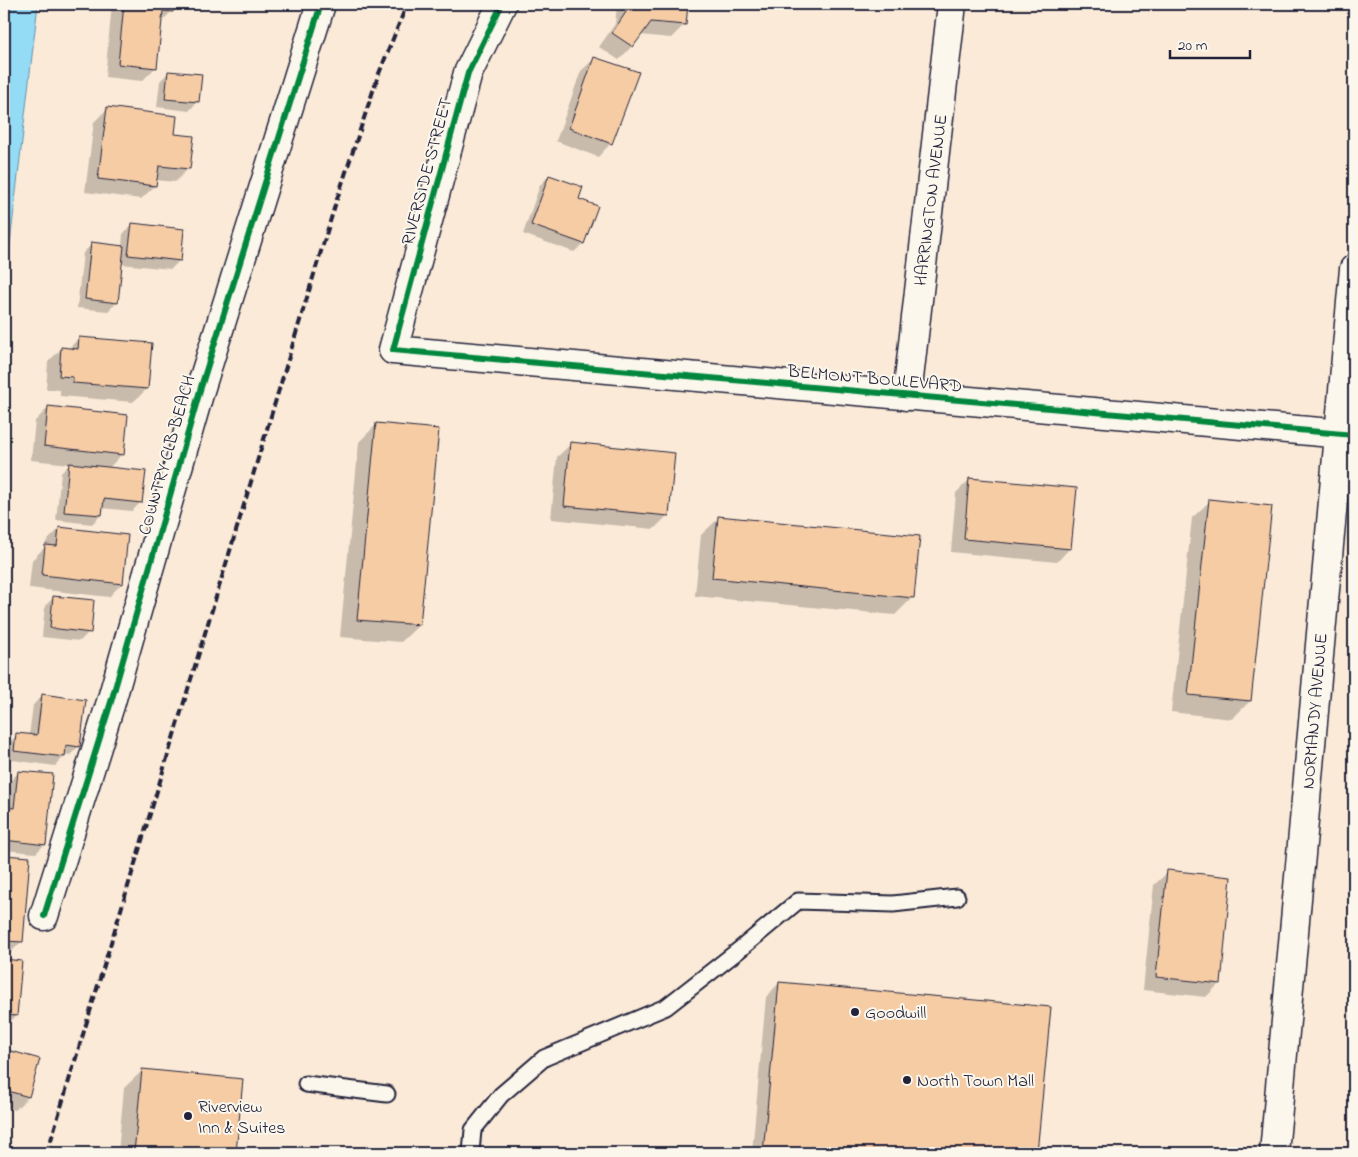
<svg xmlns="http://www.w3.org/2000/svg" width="1358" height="1157" font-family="'Indie Flower',sans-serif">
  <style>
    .water { fill: #94dbf6; stroke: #6691ab }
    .shadow { fill: #0003 }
    .building { fill: #f6cca5; stroke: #22223b }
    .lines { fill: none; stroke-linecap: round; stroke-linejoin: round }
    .service-casing { stroke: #22223b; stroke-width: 19 }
    .minor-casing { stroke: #22223b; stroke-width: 31 }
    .service { stroke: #fbf7ec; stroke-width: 15 }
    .minor { stroke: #fbf7ec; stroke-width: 28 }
    .rail { stroke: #22223b; stroke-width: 4; stroke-dasharray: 8 4; stroke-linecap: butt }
    .cycleway-casing { stroke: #fbf7ec; stroke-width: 9 }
    .cycleway { stroke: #00873e; stroke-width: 6 }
    .poi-dot { fill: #22223b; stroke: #fbf7ec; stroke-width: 2 }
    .labels { text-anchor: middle; stroke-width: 4; stroke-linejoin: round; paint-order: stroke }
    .street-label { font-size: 18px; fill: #22223b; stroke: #fbf7ec }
    .poi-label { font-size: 18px; fill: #22223b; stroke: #fbf7ec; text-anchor: start }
  </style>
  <rect width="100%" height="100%" fill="#faead7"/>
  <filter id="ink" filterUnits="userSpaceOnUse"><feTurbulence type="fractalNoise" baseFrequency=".02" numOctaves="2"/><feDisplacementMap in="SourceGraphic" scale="10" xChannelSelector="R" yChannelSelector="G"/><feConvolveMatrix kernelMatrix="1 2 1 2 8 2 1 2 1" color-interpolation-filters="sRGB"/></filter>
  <g filter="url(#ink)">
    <path class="water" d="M4,4h34l-34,291z"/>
    <g class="shadow">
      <path d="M112,4h61l-1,7 -12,12 -4,44 -14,14 -37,-4z"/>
      <path d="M606,4h81l-2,20 -14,14 -31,-3 -8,11 -13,14 -20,-13 16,-23 2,-18z"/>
      <path d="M595,58l16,85 -13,14 -42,-16 25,-70z"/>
      <path d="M169,72l28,30 -8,9 -32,-4 3,-26z"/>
      <path d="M108,108l65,27 15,34 -13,13 -19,-2 -1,6 -14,13 -56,-7 9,-70z"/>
      <path d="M549,176l34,68 -9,8 -51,-18 17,-49z"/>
      <path d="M132,225l48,35 -9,9 -50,-5 -4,38 -9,9 -31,-3 6,-55 9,-9 30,3 1,-13z"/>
      <path d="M79,338l68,51 -14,13 -73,-6v-6l-14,-1 2,-27 13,-13h7z"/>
      <path d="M48,408l74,46 -13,14 32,34 -9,9 -31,-3v7l-9,9 -36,-4 5,-47 9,-9 -39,-4 4,-39z"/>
      <path d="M377,424l42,201 -18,17 -61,-5 19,-195z"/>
      <path d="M571,444l97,71 -14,14 -103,-10 6,-62z"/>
      <path d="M970,479l100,69 -13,14 -106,-10 5,-59z"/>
      <path d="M1210,501l40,200 -18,18 -61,-7 21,-194z"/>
      <path d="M719,518l193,80 -17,17 -200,-19 6,-61z"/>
      <path d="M59,529l63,54 -13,14 -80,-9 3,-28 13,-13 1,-5z"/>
      <path d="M54,597l35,35 -9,9 -38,-4 3,-31z"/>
      <path d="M42,696l37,50 -9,9 -6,-1v3l-9,9 -49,-7 2,-15 9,-9 12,1 4,-31z"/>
      <path d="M19,772l26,72 -9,9 -32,-3v-42l3,1 3,-28z"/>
      <path d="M4,856l24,2 -6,83 -14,14h-4z"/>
      <path d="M1168,872l52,111 -14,14 -63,-7 11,-105z"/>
      <path d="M4,961l17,1 -5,54 -12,12z"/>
      <path d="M779,983l270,25 -13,145h-284l14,-156z"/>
      <path d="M4,1050l35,9 -11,38 -13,13 -11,-3z"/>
      <path d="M142,1071l99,9 -7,73h-116l6,-65z"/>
    </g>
    <g class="building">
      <path d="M124,4h50l-1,8 -10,-1 -6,57 -39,-4z"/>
      <path d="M629,4h59l-2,21 -35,-3 -18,25 -21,-14 16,-24z"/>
      <path d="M594,57l45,15 -27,72 -43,-16z"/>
      <path d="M168,71l34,3 -3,28 -34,-3z"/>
      <path d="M107,107l70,9 -2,18 19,2 -4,33 -31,-3 -3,20 -58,-7z"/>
      <path d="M549,175l34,12 -4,12 19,7 -14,38 -53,-19z"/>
      <path d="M132,223l52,6 -3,32 -53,-6z"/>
      <path d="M91,242l33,4 -6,57 -33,-4z"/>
      <path d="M79,337l73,6 -4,46 -75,-6v-6l-14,-1 2,-29 17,2z"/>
      <path d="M48,406l80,9 -4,40 -80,-9z"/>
      <path d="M376,423l63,6 -19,196 -63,-5z"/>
      <path d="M570,442l105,11 -6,63 -105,-10z"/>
      <path d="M69,463l77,8 -4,32 -38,-4 -2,16 -38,-3z"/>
      <path d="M969,478l108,10 -6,61 -107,-10z"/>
      <path d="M1209,499l63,7 -21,195 -63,-6z"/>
      <path d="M718,516l202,20 -6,62 -202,-20z"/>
      <path d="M59,527l69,8 -5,49 -81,-9 3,-30 12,1z"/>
      <path d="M53,596l41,4 -3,33 -41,-5z"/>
      <path d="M42,694l44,6 -6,47 -14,-2 -1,12 -51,-6 2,-18 21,2z"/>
      <path d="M18,771l35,3 -7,71 -42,-5v-33l10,1z"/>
      <path d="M4,855l26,2 -7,85 -19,-1z"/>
      <path d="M1167,870l64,7 -10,107 -65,-7z"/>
      <path d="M4,959l18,2 -5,55 -13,-1z"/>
      <path d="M779,982l272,25 -14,146h-274z"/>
      <path d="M4,1049l36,10 -11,38 -25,-7z"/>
      <path d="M142,1069l101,10 -7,74h-102z"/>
    </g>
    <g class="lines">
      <g class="service-casing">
        <g id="service">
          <path d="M306,1084l81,10"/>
          <path d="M471,1153l2,-23 28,-35 43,-37 122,-51 73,-57 59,-49 95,3 64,-7"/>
        </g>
      </g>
      <g class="minor-casing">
        <g id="minor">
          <path d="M502,4l-34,69 -75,277 961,85"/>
          <path d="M907,396l45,-392"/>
          <path d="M44,916l67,-214 90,-315 120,-383"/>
          <path d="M1274,1153l80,-884"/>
        </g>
      </g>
      <use href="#service" class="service"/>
      <use href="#minor" class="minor"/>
      <path class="rail" d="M47,1153l289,-951 42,-126 29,-72"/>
      <g class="cycleway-casing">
        <g id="cycleway">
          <path d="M502,4l-34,69 -75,277 961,85"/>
          <path d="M44,916l67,-214 90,-315 120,-383"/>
        </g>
      </g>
      <use href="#cycleway" class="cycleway"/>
    </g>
  </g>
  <g class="poi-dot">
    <circle cx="855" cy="1012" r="5"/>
    <circle cx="907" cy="1080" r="5"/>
    <circle cx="188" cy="1116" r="5"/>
  </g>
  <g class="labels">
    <g class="street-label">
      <text transform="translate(426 171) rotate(-75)" y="6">RIVERSIDE STREET</text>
      <text transform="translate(930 200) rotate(-83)" y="6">HARRINGTON AVENUE</text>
      <text transform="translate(875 378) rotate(5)" y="6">BELMONT BOULEVARD</text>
      <text transform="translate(166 455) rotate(-74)" y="6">COUNTRY CLB BEACH</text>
      <text transform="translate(1314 711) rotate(-85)" y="6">NORMANDY AVENUE</text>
    </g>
    <g class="poi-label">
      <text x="865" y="1018">Goodwill</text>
      <text x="917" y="1086">North Town Mall</text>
      <text x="198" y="1112">Riverview<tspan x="198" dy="21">Inn &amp; Suites</tspan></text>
    </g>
  </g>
  <rect width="1358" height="1157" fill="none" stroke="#fbf7ec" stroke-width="20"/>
  <rect x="10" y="10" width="1338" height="1137" fill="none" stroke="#22223b" stroke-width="2" filter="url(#ink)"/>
  <path d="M1170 50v8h80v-8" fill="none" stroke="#22223b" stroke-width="2.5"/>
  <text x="1178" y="50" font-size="15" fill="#22223b" stroke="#fbf7ec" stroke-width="4" paint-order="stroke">20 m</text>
</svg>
